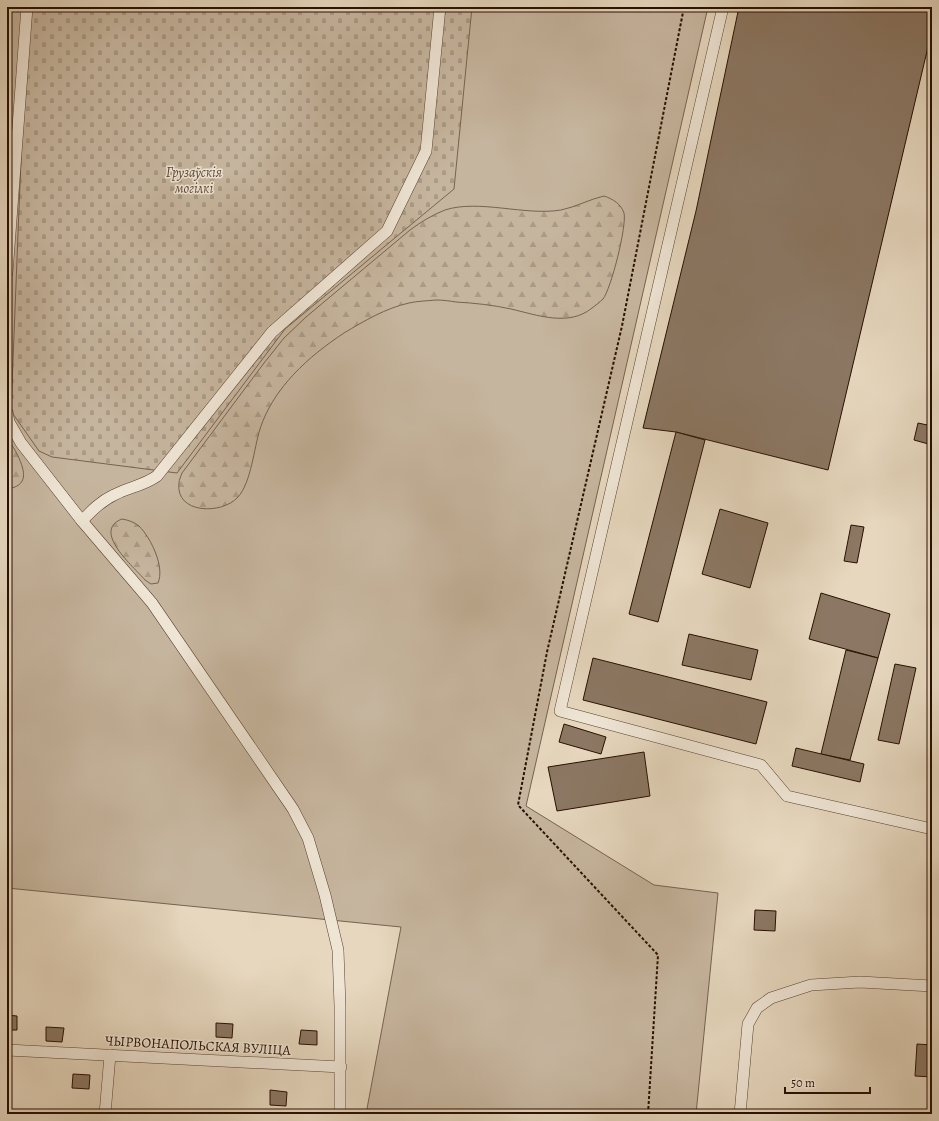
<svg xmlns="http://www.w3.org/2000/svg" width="939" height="1121" font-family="Alegreya,serif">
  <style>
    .grass { fill: #c6b59e; stroke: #776250 }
    .forest { fill: url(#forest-firs); stroke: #776250 }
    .cemetery { fill: url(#cemetery-stones); stroke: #776250 }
    .building { fill: #8b7763; stroke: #280f01 }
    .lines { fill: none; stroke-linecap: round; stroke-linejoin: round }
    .minor-casing { stroke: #584130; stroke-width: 12 }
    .path { stroke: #280f01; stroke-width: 2; stroke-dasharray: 3 2; stroke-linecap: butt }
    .minor { stroke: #efe5d5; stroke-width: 11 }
    .labels { text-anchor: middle; stroke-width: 3; stroke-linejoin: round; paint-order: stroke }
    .park-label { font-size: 14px; font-style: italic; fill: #5f4938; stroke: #efe5d5 }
    .street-label { font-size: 14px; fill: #280f01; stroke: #efe5d5 }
  </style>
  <defs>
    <pattern id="forest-firs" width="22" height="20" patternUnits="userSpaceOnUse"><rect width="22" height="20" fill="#c6b59e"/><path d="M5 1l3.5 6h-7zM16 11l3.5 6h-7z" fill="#aa9a86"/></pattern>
    <pattern id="cemetery-stones" width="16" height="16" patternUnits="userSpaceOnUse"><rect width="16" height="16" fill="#c6b59e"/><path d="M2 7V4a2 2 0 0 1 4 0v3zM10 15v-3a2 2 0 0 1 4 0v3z" fill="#aa9a86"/></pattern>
  </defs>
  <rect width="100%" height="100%" fill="#e6d7be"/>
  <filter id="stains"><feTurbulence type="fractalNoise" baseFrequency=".005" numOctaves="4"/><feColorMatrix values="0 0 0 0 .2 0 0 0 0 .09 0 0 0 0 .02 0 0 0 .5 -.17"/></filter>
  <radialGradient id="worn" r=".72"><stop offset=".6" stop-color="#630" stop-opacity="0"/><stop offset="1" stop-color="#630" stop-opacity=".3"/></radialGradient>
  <path class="grass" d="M7,7h701l-182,799 128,79 64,8 -22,221h-330l35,-187 -394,-39z"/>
  <g class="forest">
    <path d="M604,196c9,3 17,8 20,17 3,13 -13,76 -21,86 -3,3 -7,6 -11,9 -23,19 -55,7 -81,1 -18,-4 -37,-6 -55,-7 -6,-1 -13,-2 -20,-2 -9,1 -19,1 -27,3 -23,5 -45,18 -65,30 -35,23 -71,55 -84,96 -6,19 -9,54 -22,68 -16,18 -63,17 -59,-14 0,-3 2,-7 3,-10l82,-110 20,-25 22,-21 104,-87c11,-8 22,-15 35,-20 34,-11 80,6 116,0 15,-3 29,-11 43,-14z"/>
    <path d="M7,440c5,4 8,10 11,16 7,15 11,30 -11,33z"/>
    <path d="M122,519c6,1 12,3 17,7 12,12 26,41 19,57l-7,1 -6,-4c-11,-13 -54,-49 -23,-61z"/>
  </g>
  <path class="cemetery" d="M27,7h445l-18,182 -169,140 -108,144 -125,-16 -13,-6 -28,-40z"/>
  <g class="building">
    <path d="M739,7h193v23l-104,440 -152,-38 -33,-4 53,-217z"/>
    <path d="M918,423l14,3v19l-18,-5z"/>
    <path d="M676,432l29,8 -47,182 -29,-8z"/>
    <path d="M720,509l48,14 -18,65 -48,-14z"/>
    <path d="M851,525l13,2 -7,36 -13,-2z"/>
    <path d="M821,593l69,21 -12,44 -69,-19z"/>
    <path d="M689,634l69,16 -7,30 -69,-15z"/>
    <path d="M846,650l32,8 -28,102 -29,-6z"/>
    <path d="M593,658l174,44 -11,42 -173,-44z"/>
    <path d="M895,664l21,4 -17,76 -21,-4z"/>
    <path d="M564,724l42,13 -5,17 -42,-12z"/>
    <path d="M796,748l68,16 -4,18 -68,-16z"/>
    <path d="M644,752l6,44 -93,15 -9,-44z"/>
    <path d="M755,910l21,1 -1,20 -21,-1z"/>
    <path d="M7,1015l10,1v14h-10z"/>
    <path d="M216,1023l17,1 -1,14 -16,-1z"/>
    <path d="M46,1027l18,1 -2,14 -16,-1z"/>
    <path d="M301,1030l16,1v14l-18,-1z"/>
    <path d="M917,1044l15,1v32l-17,-1z"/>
    <path d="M73,1074l17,1 -1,14 -17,-1z"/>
    <path d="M7,1082h3l-1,14h-2z"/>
    <path d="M270,1090l17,2 -1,14 -16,-1z"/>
  </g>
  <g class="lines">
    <g class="minor-casing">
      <g id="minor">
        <path d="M723,7l-163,704 201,54 26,31 145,33"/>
        <path d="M7,273l20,-266"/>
        <path d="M7,412l2,10 12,21 61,78 70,82 141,206 15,29 17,57 13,55 2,56v108"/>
        <path d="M82,521c10,-11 19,-20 32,-26 15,-8 29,-9 43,-19l115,-144 115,-101 39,-80 14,-144"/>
        <path d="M7,1050l334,17"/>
        <path d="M105,1114l5,-59"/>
        <path d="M740,1114l8,-90 9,-16 14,-10 40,-13 49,-3 72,4"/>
      </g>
    </g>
    <path class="path" d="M648,1114l10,-159 -140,-150 29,-153 75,-326 62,-319"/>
    <use href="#minor" class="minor"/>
  </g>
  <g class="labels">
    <g class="park-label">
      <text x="194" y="177">Грузаўскія<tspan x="194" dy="16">могілкі</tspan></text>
    </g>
    <g class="street-label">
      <text transform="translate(198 1045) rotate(3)" y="5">ЧЫРВОНАПОЛЬСКАЯ ВУЛІЦА</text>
    </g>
  </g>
  <rect width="939" height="1121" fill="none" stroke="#e6d7be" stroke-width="24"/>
  <rect x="8" y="8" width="923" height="1105" fill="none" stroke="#280f01" stroke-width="2"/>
  <rect x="12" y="12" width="915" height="1097" fill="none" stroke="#280f01"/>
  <path d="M785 1087v6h85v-6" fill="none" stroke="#280f01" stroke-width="2"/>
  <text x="791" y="1087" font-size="12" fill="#280f01" stroke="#efe5d5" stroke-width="3" paint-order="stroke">50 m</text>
  <rect width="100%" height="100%" filter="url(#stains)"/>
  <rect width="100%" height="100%" fill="url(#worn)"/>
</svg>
